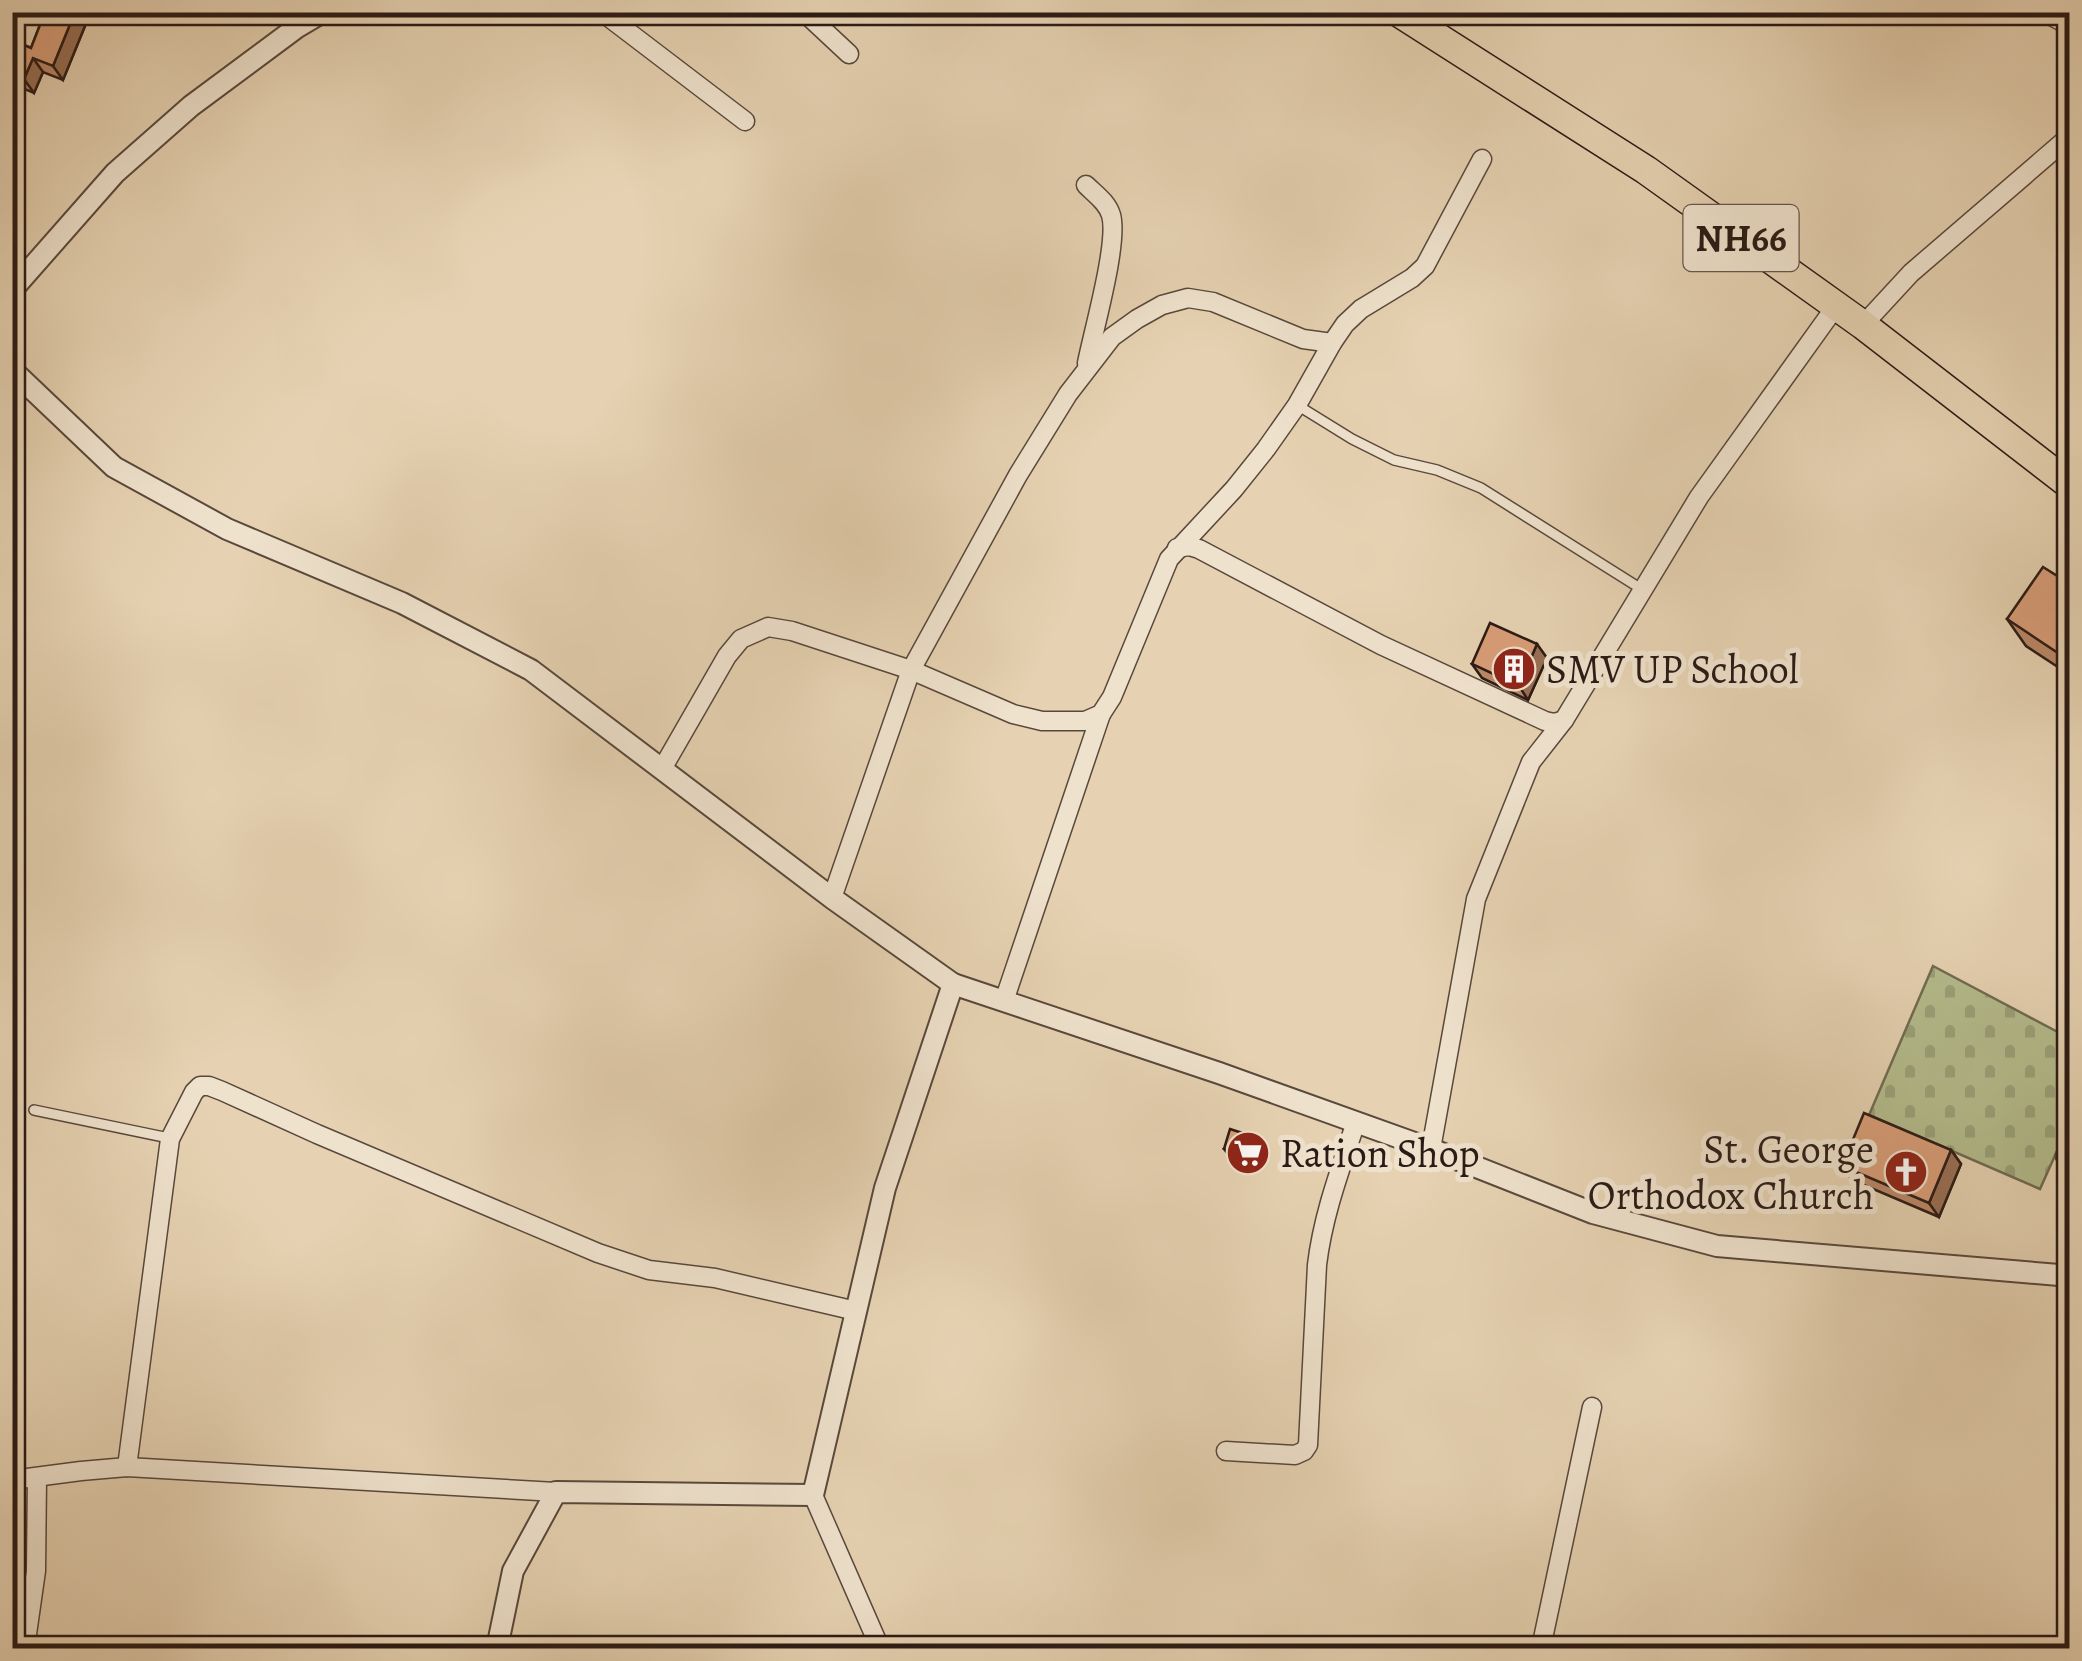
<svg xmlns="http://www.w3.org/2000/svg" width="2082" height="1661" font-family="Alegreya,serif">
  <style>
    .cemetery { fill: url(#cemetery-stones); stroke: #6f6b51; stroke-width: 2.5 }
    .lines { fill: none; stroke-linecap: round; stroke-linejoin: round }
    .service-casing { stroke: #59483c; stroke-width: 12 }
    .minor-casing { stroke: #59483c; stroke-width: 21 }
    .tertiary-casing { stroke: #59483c; stroke-width: 24 }
    .trunk-casing { stroke: #2a1a15; stroke-width: 31 }
    .service { stroke: #efe2cd; stroke-width: 9 }
    .minor { stroke: #efe2cd; stroke-width: 18 }
    .tertiary { stroke: #efe2cd; stroke-width: 20 }
    .trunk { stroke: #e6d2b2; stroke-width: 28 }
    .wall { fill: #bb8868; stroke: #2a1a15; stroke-width: 2.5 }
    .shaded-wall { fill: #986f55; stroke: #2a1a15; stroke-width: 2.5 }
    .building { fill: #d99e79; stroke: #2a1a15; stroke-width: 2.5 }
    .labels { text-anchor: middle; stroke-width: 10; stroke-linejoin: round; paint-order: stroke }
    .shield { fill: #efe2cd; stroke: #65564c; stroke-width: 2.5 }
    .shield-label { font-size: 38px; font-weight: bold; fill: #2a1a15 }
    .poi-label { font-size: 40px; fill: #2a1a15; stroke: #efe2cd; text-anchor: start }
  </style>
  <defs>
    <pattern id="cemetery-stones" width="16" height="16" patternUnits="userSpaceOnUse" patternTransform="scale(2.5)"><rect width="16" height="16" fill="#b4bc8d"/><path d="M2 7V4a2 2 0 0 1 4 0v3zM10 15v-3a2 2 0 0 1 4 0v3z" fill="#9ba179"/></pattern>
  </defs>
  <rect width="100%" height="100%" fill="#e6d2b2"/>
  <filter id="stains"><feTurbulence type="fractalNoise" baseFrequency=".002" numOctaves="4"/><feColorMatrix values="0 0 0 0 .2 0 0 0 0 .09 0 0 0 0 .02 0 0 0 .5 -.17"/></filter>
  <radialGradient id="worn" r=".72"><stop offset=".6" stop-color="#630" stop-opacity="0"/><stop offset="1" stop-color="#630" stop-opacity=".3"/></radialGradient>
  <path class="cemetery" d="M1933,966l136,72v86l-29,65 -171,-74z"/>
  <g class="lines">
    <g class="service-casing">
      <g id="service">
        <path d="M1297,405l55,34 42,21 43,10 44,18 162,102"/>
        <path d="M34,1110l135,28"/>
      </g>
    </g>
    <g class="minor-casing">
      <g id="minor">
        <path d="M602,12l143,109"/>
        <path d="M804,12l45,42"/>
        <path d="M2044,12l26,14"/>
        <path d="M1086,185c9,9 21,17 25,30 8,27 -18,117 -24,148"/>
        <path d="M1863,325l48,-52 159,-137"/>
        <path d="M1177,548l12,-2 10,3 182,96 164,76 9,2 10,-3 135,-223 137,-191"/>
        <path d="M662,769l65,-113 14,-17 27,-12 24,4 119,39 102,44 29,7h43l16,-7 11,-17 57,-138 65,-70 32,-40 31,-44 35,-62 13,-19 16,-15 51,-31 13,-12 57,-107"/>
        <path d="M832,898l79,-228 107,-195 50,-81 44,-57 25,-18 25,-14 26,-7 25,4 90,37 29,4"/>
        <path d="M1004,1001l97,-287"/>
        <path d="M1431,1149l45,-250 55,-137 33,-42"/>
        <path d="M2065,1156l5,-11"/>
        <path d="M1226,1451l69,4 9,-4 4,-6 9,-180c6,-50 23,-95 39,-143"/>
        <path d="M127,1467l43,-328 24,-47 6,-6h9l13,5 95,43 281,119 51,17 66,8 141,33"/>
        <path d="M12,1480l69,-9 46,-4 429,25"/>
        <path d="M813,1495l67,153"/>
        <path d="M25,1648l11,-77 1,-93"/>
        <path d="M1541,1648l51,-241"/>
        <path d="M1891,1648h14"/>
      </g>
    </g>
    <g class="tertiary-casing">
      <g id="tertiary">
        <path d="M12,290l103,-117 76,-67 105,-78 27,-16"/>
        <path d="M12,370l102,97 113,62 175,74 129,67 301,228 121,86"/>
        <path d="M497,1648l16,-77 43,-79 257,3 72,-307 68,-204 266,89 212,76 162,64 124,33 342,29 11,3"/>
      </g>
    </g>
    <g class="trunk-casing">
      <path id="trunk" d="M1398,12l248,158 217,155 207,160"/>
    </g>
    <use href="#service" class="service"/>
    <use href="#minor" class="minor"/>
    <use href="#tertiary" class="tertiary"/>
    <use href="#trunk" class="trunk"/>
  </g>
  <g class="wall">
    <path d="M45,12h37l5,9 -24,59 -20,-8 -9,21 -22,-9v-44l19,8z"/>
    <path d="M2070,584v91l-44,-29 -19,-27z"/>
    <path d="M1547,658l-19,42 -46,-22 -10,-14z"/>
    <path d="M1258,1138l6,9 -6,20 -27,-9 -7,-9z"/>
    <path d="M1951,1150l10,14 -22,53 -87,-37 -10,-14z"/>
  </g>
  <g class="shaded-wall">
    <path d="M75,12h7l5,9 -24,59 -10,-14z"/>
    <path d="M33,58l10,14 -9,21 -10,-14z"/>
    <path d="M2070,642v25l-9,-12z"/>
    <path d="M1537,644l10,14 -19,42 -9,-14z"/>
    <path d="M1258,1138l6,9 -6,20 -7,-10z"/>
    <path d="M1951,1150l10,14 -22,53 -10,-14z"/>
  </g>
  <g class="building">
    <path d="M45,12h30l-22,54 -20,-8 -9,21 -12,-5v-34l19,8z"/>
    <path d="M2043,567l27,17v58l-9,13 -54,-36z"/>
    <path d="M1490,623l47,21 -18,42 -47,-22z"/>
    <path d="M1864,1113l87,37 -22,53 -87,-37z"/>
    <path d="M1230,1129l28,9 -7,19 -27,-8z"/>
  </g>
  <defs>
    <g id="building-disc" transform="scale(2.25)"><circle r="9.5" fill="#8f2418" stroke="#efe2cd"/><path d="M-4-6H4V6H1V3H-1V6H-4ZM-2.5-4.3h1.7v1.8h-1.7ZM.8-4.3h1.7v1.8H.8ZM-2.5-1h1.7V.8h-1.7ZM.8-1h1.7V.8H.8Z" fill="#fff"/></g>
    <g id="supermarket-disc" transform="scale(2.25)"><circle r="9.5" fill="#8f2418" stroke="#efe2cd"/><path d="M-6-5.5h2.5l.6 2H6L4.5 2H-2.5L-4.4-4H-6ZM-1.5 3.2a1.3 1.3 0 1 0 .1 0ZM3 3.2a1.3 1.3 0 1 0 .1 0Z" fill="#fff"/></g>
    <g id="church-disc" transform="scale(2.25)"><circle r="9.5" fill="#8f2418" stroke="#efe2cd"/><path d="M-1.2-6h2.4v3.5h3.3v2.4h-3.3V6h-2.4V-.1h-3.3v-2.4h3.3Z" fill="#fff"/></g>
  </defs>
  <g fill-rule="evenodd">
    <use href="#building-disc" x="1514" y="669"/>
    <use href="#supermarket-disc" x="1248" y="1153"/>
    <use href="#church-disc" x="1906" y="1172"/>
  </g>
  <g class="labels">
    <rect class="shield" x="1683.5" y="205" width="115" height="66" rx="8"/>
    <g class="shield-label">
      <text x="1741" y="251">NH66</text>
    </g>
    <g class="poi-label">
      <text x="1546" y="683">SMV UP School</text>
      <text x="1874" y="1163" text-anchor="end">St. George<tspan x="1874" dy="46">Orthodox Church</tspan></text>
      <text x="1280" y="1167">Ration Shop</text>
    </g>
  </g>
  <rect width="2082" height="1661" fill="none" stroke="#e6d2b2" stroke-width="50"/>
  <rect x="15" y="15" width="2052" height="1631" fill="none" stroke="#2a1a15" stroke-width="5"/>
  <rect x="25" y="25" width="2032" height="1611" fill="none" stroke="#2a1a15" stroke-width="2.5"/>
  <rect width="100%" height="100%" filter="url(#stains)"/>
  <rect width="100%" height="100%" fill="url(#worn)"/>
</svg>
